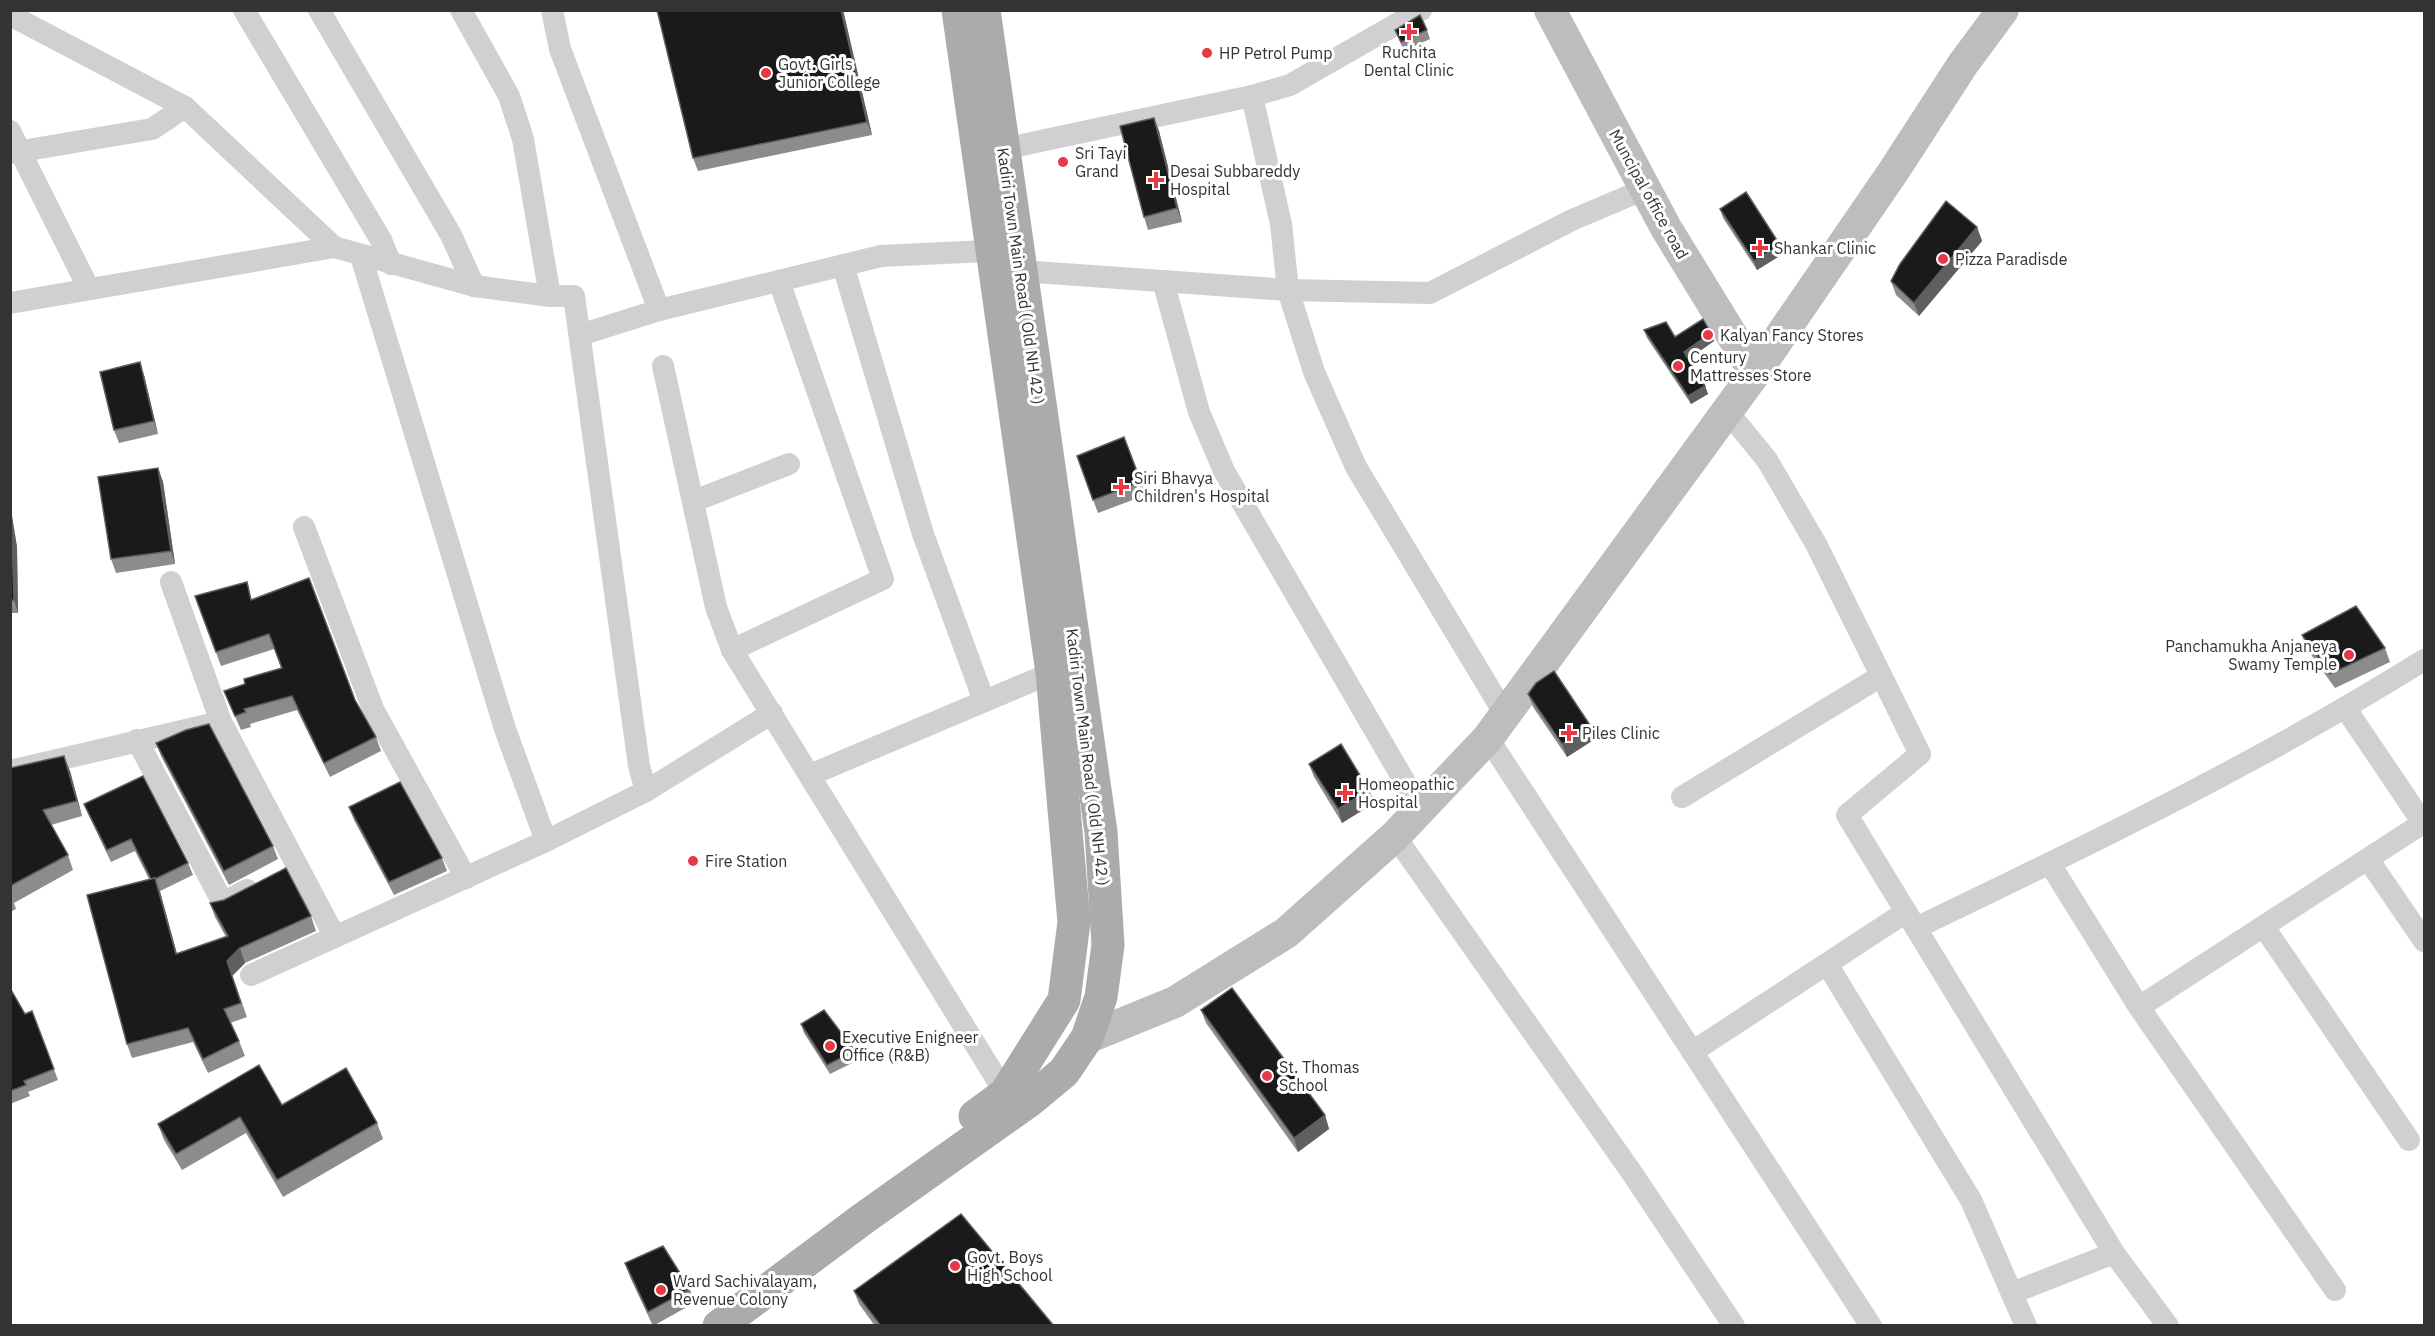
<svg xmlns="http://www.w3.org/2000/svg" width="2435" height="1336" font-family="'IBM Plex Sans',sans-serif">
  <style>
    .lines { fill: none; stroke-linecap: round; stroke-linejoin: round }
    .street { stroke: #d0d0d0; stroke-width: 22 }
    .secondary { stroke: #bdbdbd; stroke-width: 32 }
    .primary { stroke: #ababab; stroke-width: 33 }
    .wall { fill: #8c8c8c }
    .shaded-wall { fill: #5f5f5f }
    .building { fill: #1a1a1a; stroke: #5f5f5f; stroke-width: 1.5 }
    .poi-dot { fill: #e63946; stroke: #fff; stroke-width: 2 }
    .labels { text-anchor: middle; stroke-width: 6; stroke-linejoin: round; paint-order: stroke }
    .poi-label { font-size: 16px; fill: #333; stroke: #fff; text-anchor: start }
    .street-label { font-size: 16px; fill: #333; stroke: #fff }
  </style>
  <rect width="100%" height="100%" fill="#fff"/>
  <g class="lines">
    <g class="street">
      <path d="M244,10l137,230 10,24"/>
      <path d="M319,10l132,225 23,51"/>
      <path d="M461,10l48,86 14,43 27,157"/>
      <path d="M552,10l8,39 99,261"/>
      <path d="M10,15l175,92 149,140"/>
      <path d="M1252,96l29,128 7,66 26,82 42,95 150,249"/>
      <path d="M10,131l79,158"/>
      <path d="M1003,149l249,-53 38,-11 131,-75"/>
      <path d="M10,153l142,-24 33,-22"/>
      <path d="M361,256l144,473 41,112"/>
      <path d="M843,265l80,269 61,167"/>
      <path d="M1021,271l267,19 142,3 142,-73 73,-31"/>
      <path d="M1163,281l36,131 25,59 196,337"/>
      <path d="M10,303l324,-56 140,39 76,10h24l65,470 7,25"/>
      <path d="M580,335l79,-25 222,-54 126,-6"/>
      <path d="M663,366l53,241 16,43 280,454"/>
      <path d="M1727,411l40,49 49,84 104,210 -73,61 267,438 54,73"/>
      <path d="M694,501l95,-37"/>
      <path d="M304,527l69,182 93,169"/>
      <path d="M171,582l50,140 114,215"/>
      <path d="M732,650l151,-71 -104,-298"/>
      <path d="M1488,738l383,588"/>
      <path d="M137,740l86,163 24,-13"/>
      <path d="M10,771l206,-48"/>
      <path d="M810,775l253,-107"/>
      <path d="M1682,797l199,-121"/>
      <path d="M1395,836l237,337 102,153"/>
      <path d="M2368,859l56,82"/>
      <path d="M2050,864l89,143 196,283"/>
      <path d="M2264,927l145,213"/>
      <path d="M1916,928c173,-83 346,-167 508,-268"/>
      <path d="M1827,964l144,236 55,126"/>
      <path d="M251,975l295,-134 100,-50 126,-78"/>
      <path d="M2139,1007l284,-184 -77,-114"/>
      <path d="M1692,1052l214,-140"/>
      <path d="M2012,1293l102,-40"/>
    </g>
    <g class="secondary">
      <path d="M1550,10l116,218 89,145"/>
      <path d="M1087,1038l88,-36 111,-69 109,-97 93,-98 267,-365 138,-201 70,-108 40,-54"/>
    </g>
    <g class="primary">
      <path d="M958,10l94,663 22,249 -10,78 -59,94 -30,22"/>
      <path d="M719,1326l145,-108 165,-117 35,-29 23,-34 14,-41 7,-52 -7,-113 -117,-822"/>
    </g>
  </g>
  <g class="wall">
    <path d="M657,10h186l29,125 -174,36 -5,-13z"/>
    <path d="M1395,30h32l3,9 -26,12z"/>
    <path d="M1154,118l5,13 23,91 -34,8 -4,-13z"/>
    <path d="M1720,209l60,36 3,9 -26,16 -34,-52z"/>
    <path d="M1977,227l5,14 -63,75 -23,-21 -5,-14z"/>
    <path d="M1644,330l31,7 36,-4 3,8 -25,18 16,27 3,8 -17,10 -44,-66z"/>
    <path d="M144,375l14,59 -39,9 -5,-13z"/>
    <path d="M1124,437l22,58 -48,18 -21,-57z"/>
    <path d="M158,468l5,14 12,82 -59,9 -5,-14z"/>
    <path d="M10,504l7,43 1,66h-8z"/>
    <path d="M195,596l57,3 103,101 21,37 5,14 -51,26 -33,-67 -47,14 1,3 -10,3 -17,-39 21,-7 36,-16 -7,-19 -53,17z"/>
    <path d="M2302,635l83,13 5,14 -55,26 -28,-39z"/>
    <path d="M1528,694l62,31 5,14 -28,18 -34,-50z"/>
    <path d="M156,743l117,103 5,13 -49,26 -68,-129z"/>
    <path d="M1309,764l60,26 5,13 -32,20 -28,-46z"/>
    <path d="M10,768l60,3 12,45 -31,9 17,30 5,15 -59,33 2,6 -6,3z"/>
    <path d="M84,804l104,59 5,12 -33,16 17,63 49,-17 -11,-20 -5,-14 101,13 5,15 -71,32 -13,13 15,41 -17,6 9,18 6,15 -37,17 -15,-31 -61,16 -5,-14 22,-165 -14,-28 -24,11 -22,-46z"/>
    <path d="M349,807l93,51 5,13 -53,24 -40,-75z"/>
    <path d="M10,988l15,26 7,-3 26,69 -30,12 2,4 -20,8z"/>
    <path d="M1201,1010l124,105 4,14 -31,23 -92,-129z"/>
    <path d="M801,1024l54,27 3,9 -28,14 -26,-41z"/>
    <path d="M282,1105l95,18 6,16 -100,58 -37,-64 -64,37 -18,-30 -6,-16z"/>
    <path d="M625,1263l65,26 4,14 -41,23 -23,-49z"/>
    <path d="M854,1291l200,35h-179l-16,-22z"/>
  </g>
  <g class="shaded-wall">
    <path d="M841,10h2l29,125 -5,-13z"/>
    <path d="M1154,118l5,13 23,91 -5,-14z"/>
    <path d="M1977,227l5,14 -63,75 -5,-13z"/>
    <path d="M1780,245l3,9 -26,16 -3,-9z"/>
    <path d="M1711,333l3,8 -27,19 -3,-8z"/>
    <path d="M140,362l4,13 14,59 -4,-13z"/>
    <path d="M1705,386l3,8 -17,10 -3,-8z"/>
    <path d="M158,468l5,14 12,82 -4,-13z"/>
    <path d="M10,504l7,43 1,66 -4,-13z"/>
    <path d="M1590,725l5,14 -28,18 -5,-13z"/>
    <path d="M64,756l6,15 12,45 -5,-15z"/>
    <path d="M1369,790l5,13 -32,20 -4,-14z"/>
    <path d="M155,878l5,14 21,77 -5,-15z"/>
    <path d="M240,948l5,15 -13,13 15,41 -20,-56z"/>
    <path d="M1325,1115l4,14 -31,23 -4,-14z"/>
  </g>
  <g class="building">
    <path d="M657,10h184l26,112 -174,36z"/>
    <path d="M1420,15l7,15 -26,12 -6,-12z"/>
    <path d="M1154,118l23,90 -33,9 -24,-91z"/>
    <path d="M1746,192l34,53 -26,16 -34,-52z"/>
    <path d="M1946,201l31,26 -63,76 -23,-22 9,-17z"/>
    <path d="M1703,319l8,14 -27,19 21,34 -17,10 -44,-66 22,-8 9,15z"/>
    <path d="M140,362l14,59 -40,9 -14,-58z"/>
    <path d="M1124,437l17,45 -48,18 -16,-44z"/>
    <path d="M158,468l13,83 -60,8 -13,-82z"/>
    <path d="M10,522l2,12 2,66h-4z"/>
    <path d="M309,578l46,122 21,37 -52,26 -32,-67 -48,13 2,3 -11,4 -11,-25 21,-7 -1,-5 38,-11 -13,-34 -53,18 -21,-56 52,-14 4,18z"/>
    <path d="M2356,606l29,42 -55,26 -28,-39z"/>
    <path d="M1554,671l36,54 -28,19 -34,-50 8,-11z"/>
    <path d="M209,724l64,122 -49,25 -68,-128 30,-13z"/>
    <path d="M1341,744l28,46 -31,19 -29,-45z"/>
    <path d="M64,756l13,45 -34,9 25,45 -58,31v-118z"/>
    <path d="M143,776l45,87 -33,16v-1l-4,1 -20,-40 -24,11 -23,-46z"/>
    <path d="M400,782l42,76 -53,24 -40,-75z"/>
    <path d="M286,868l25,48 -71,32 -13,13 14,42 -17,6 15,32 -36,18 -15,-31 -61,16 -40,-149 68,-17 21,76 52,-18 -18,-33 14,-3z"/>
    <path d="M10,988l15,26 7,-3 22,58 -30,12 2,4 -16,6z"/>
    <path d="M1232,988l93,127 -31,23 -93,-128z"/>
    <path d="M824,1010l31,41 -28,14 -26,-41z"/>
    <path d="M259,1065l23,40 64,-37 31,55 -100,57 -37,-63 -64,37 -18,-30z"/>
    <path d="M961,1214l93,112h-173l-27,-35z"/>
    <path d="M663,1246l27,43 -42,23 -23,-49z"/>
  </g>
  <g class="poi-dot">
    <path d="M1406 23h6v6h6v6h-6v6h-6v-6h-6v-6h6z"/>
    <circle cx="1207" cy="53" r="6"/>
    <circle cx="766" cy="73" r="6"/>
    <circle cx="1063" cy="162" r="6"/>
    <path d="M1153 171h6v6h6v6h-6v6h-6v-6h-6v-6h6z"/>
    <path d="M1757 239h6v6h6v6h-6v6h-6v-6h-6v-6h6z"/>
    <circle cx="1943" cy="259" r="6"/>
    <circle cx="1708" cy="335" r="6"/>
    <circle cx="1678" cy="366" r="6"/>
    <path d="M1118 478h6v6h6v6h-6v6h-6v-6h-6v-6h6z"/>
    <circle cx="2349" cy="655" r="6"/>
    <path d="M1566 724h6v6h6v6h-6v6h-6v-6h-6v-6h6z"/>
    <path d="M1342 784h6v6h6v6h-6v6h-6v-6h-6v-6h6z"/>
    <circle cx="693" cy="861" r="6"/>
    <circle cx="830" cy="1046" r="6"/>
    <circle cx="1267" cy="1076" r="6"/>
    <circle cx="955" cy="1266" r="6"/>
    <circle cx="661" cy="1290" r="6"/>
  </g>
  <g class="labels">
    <g class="poi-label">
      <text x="1409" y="58" text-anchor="middle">Ruchita<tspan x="1409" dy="18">Dental Clinic</tspan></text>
      <text x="1219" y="59">HP Petrol Pump</text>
      <text x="778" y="70">Govt. Girls<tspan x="778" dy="18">Junior College</tspan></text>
      <text x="1075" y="159">Sri Tayi<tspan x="1075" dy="18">Grand</tspan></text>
      <text x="1170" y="177">Desai Subbareddy<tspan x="1170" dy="18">Hospital</tspan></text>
      <text x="1774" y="254">Shankar Clinic</text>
      <text x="1955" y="265">Pizza Paradisde</text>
      <text x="1720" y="341">Kalyan Fancy Stores</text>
      <text x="1690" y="363">Century<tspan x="1690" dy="18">Mattresses Store</tspan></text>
      <text x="1134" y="484">Siri Bhavya<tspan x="1134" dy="18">Children's Hospital</tspan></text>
      <text x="2337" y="652" text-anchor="end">Panchamukha Anjaneya<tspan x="2337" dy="18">Swamy Temple</tspan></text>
      <text x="1582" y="739">Piles Clinic</text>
      <text x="1358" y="790">Homeopathic<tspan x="1358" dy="18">Hospital</tspan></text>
      <text x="705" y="867">Fire Station</text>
      <text x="842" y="1043">Executive Enigneer<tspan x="842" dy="18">Office (R&amp;B)</tspan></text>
      <text x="1279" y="1073">St. Thomas<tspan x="1279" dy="18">School</tspan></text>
      <text x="967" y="1263">Govt. Boys<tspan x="967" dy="18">High School</tspan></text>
      <text x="673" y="1287">Ward Sachivalayam,<tspan x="673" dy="18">Revenue Colony</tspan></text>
    </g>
    <g class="street-label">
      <text transform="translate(1649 194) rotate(61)" y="6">Muncipal office road</text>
      <text transform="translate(1021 276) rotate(82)" y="6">Kadiri Town Main Road ( Old NH 42 )</text>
      <text transform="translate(1088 757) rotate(83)" y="6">Kadiri Town Main Road ( Old NH 42 )</text>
    </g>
  </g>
  <rect width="2435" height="1336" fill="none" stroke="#333333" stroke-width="24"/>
</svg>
